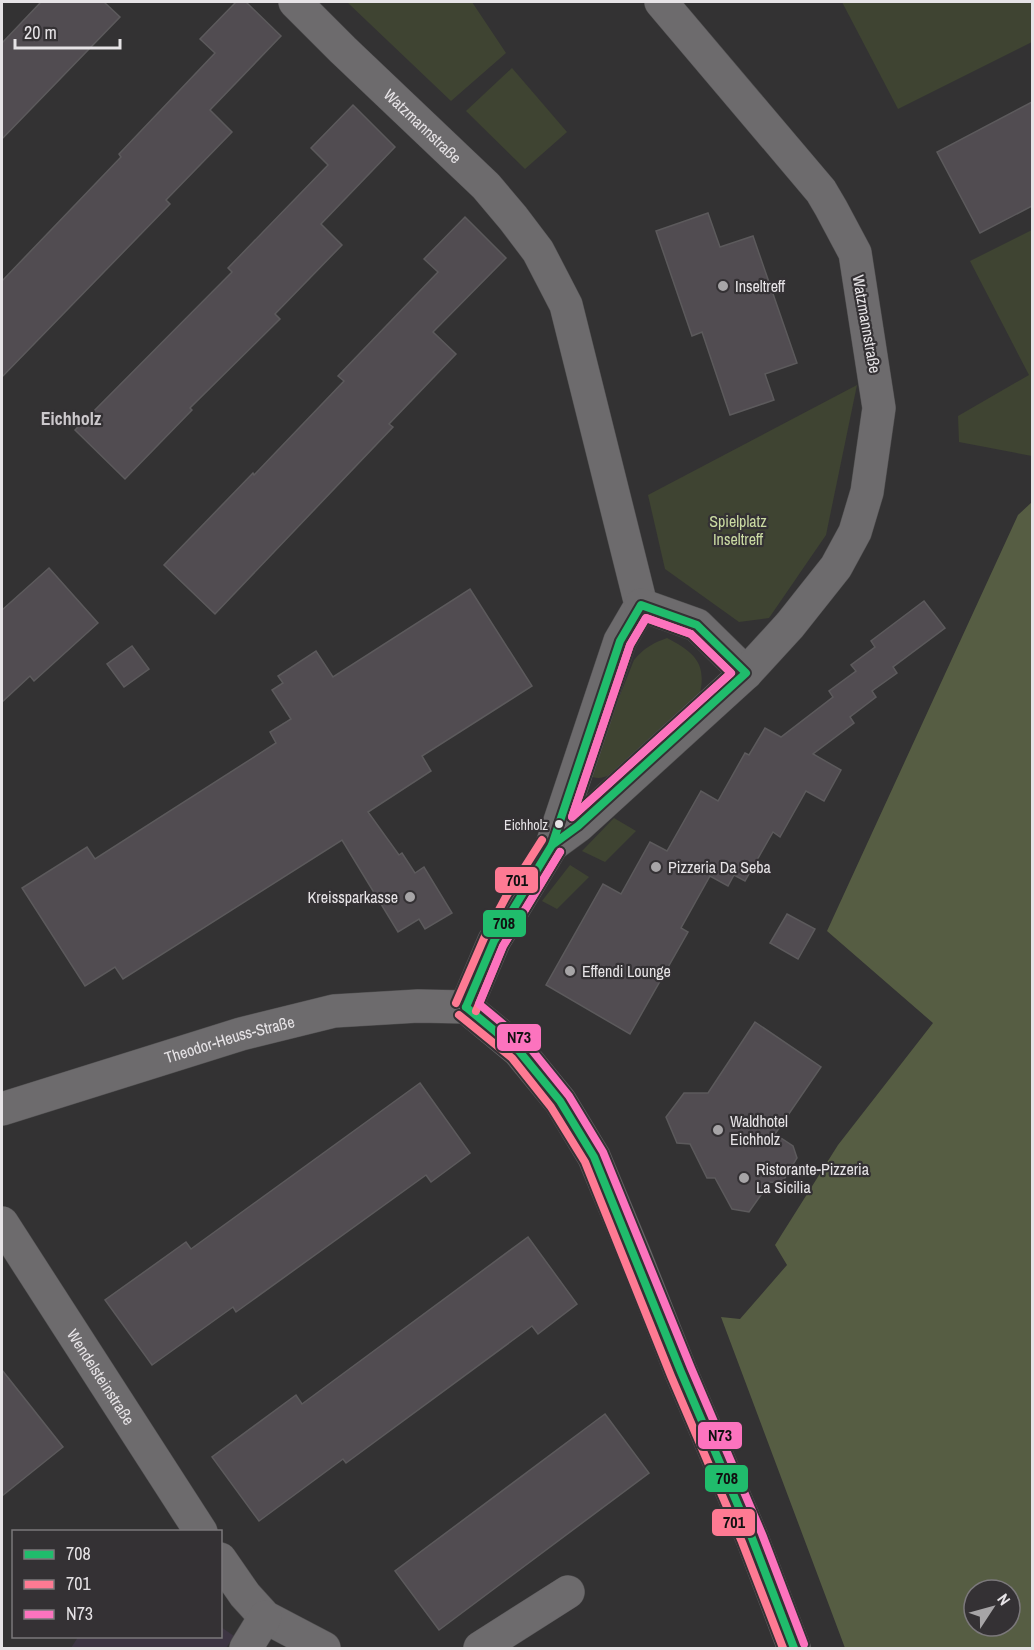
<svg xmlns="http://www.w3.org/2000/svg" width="1034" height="1650" font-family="'Archivo Narrow',sans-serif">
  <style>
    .industrial { fill: #3d3543 }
    .green { fill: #3f4432 }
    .forest { fill: #565d43; fill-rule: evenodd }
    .building { fill: #514c51; stroke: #5c5a5c; stroke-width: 1.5 }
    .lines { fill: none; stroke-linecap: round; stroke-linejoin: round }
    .street-casing { stroke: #504f50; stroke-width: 34 }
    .street { stroke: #6d6b6d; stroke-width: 33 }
    .bus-1-casing { stroke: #343134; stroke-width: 12 }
    .bus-2-casing { stroke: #343134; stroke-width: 12 }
    .bus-3-casing { stroke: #343134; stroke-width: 12 }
    .bus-1 { stroke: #20bc6c; stroke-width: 8 }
    .bus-2 { stroke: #fe7a93; stroke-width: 8 }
    .bus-3 { stroke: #fc73be; stroke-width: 8 }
    .poi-dot { fill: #a7a5a7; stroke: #343134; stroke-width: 2 }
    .bus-dot { fill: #e6e3e6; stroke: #343134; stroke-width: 2 }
    .labels { text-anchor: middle; stroke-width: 4.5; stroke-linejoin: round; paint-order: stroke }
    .bus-label { font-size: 14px; fill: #e6e3e6; stroke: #343134; text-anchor: end }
    .street-label { font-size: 16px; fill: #e6e3e6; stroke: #343134 }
    .poi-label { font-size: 16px; fill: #e6e3e6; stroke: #343134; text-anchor: start }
    .park-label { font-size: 16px; fill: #cadaa2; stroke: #343134 }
    .neighbourhood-label { font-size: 18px; font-weight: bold; fill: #ccc8cc; stroke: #343134 }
    .line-badge { stroke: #343134; stroke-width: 2 }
    .pale-badge-label { font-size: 16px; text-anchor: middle; font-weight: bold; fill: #111 }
  </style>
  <rect width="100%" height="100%" fill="#333233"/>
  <path class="industrial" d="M221,1627l13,9 -8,12h-155l7,-11 142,-1z"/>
  <g class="green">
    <path d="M347,2h125l34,51 -55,48z"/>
    <path d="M842,2h190v40l-134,67z"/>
    <path d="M512,68l55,64 -42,37 -59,-58z"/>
    <path d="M1032,230v226l-73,-14 -1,-26 71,-41 -59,-114z"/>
    <path d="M857,385l-31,150 -57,83 -30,4 -74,-53 -17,-74z"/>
    <path d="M667,638c31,16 41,28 31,63l-77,68c-11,6 -21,13 -33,6l46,-115c10,-12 19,-17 33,-22z"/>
    <path d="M614,818l22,13 -31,31 -23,-11z"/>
    <path d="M570,865l19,12 -32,32 -15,-8z"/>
  </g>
  <path class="forest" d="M1032,502v1146h-187l-124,-331 19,2 47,-54 -12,-20 63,-100 95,-122 -106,-92 191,-416zM974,1590h36v36h-36z"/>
  <g class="building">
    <path d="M41,2h63l16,15 -118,122v-96z"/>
    <path d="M236,2h10l35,34 -71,74 22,22 -66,68 4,4 -168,173v-96l119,-124 -2,-3 96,-101 -15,-14z"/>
    <path d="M1032,102v104l-52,27 -43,-81z"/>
    <path d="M353,105l42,42 -74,77 21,21 -67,69 5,5 -90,89 2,2 -67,69 -50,-49 157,-158 -4,-4 100,-103 -17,-17z"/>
    <path d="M708,213l12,34 33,-11 44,127 -32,11 9,26 -44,15 -28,-83 -10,4 -36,-105z"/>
    <path d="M465,217l41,41 -73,74 23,22 -67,70 4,3 -178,187 -51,-49 89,-92 1,2 90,-94 -6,-5 100,-104 -14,-13z"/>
    <path d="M49,568l49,55 -64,58 -4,-5 -28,26v-92z"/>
    <path d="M470,589l62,97 -110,70 9,15 -63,41 31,43 3,-2 13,20 9,-6 28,46 -27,16 -6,-10 -21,13 -56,-92 -219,139 -8,-12 -30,19 -63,-98 65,-41 8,12 181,-116 -6,-11 21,-13 -19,-29 11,-7 -5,-7 38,-25 17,26z"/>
    <path d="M924,601l21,27 -52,39 4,6 -25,18 4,6 -26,20 4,6 -41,31 28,16 -17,31 -18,-10 -26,46 -7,-5 -28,49 -11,-6 -6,11 -18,-10 -29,52 7,4 -58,102 -84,-49 57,-101 18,10 29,-52 17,9 34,-60 17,10 27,-48 4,2 16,-27 16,9 52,-40 -4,-6 27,-20 -5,-6 24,-18 -4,-6z"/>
    <path d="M132,646l17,23 -25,18 -17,-23z"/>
    <path d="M787,914l28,15 -17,30 -28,-16z"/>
    <path d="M755,1022l66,45 -46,67 18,12 4,12 -15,25 -12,-1 -21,30 -17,-3 -17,-31h-8l-17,-34 -13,-1 -11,-26 18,-24h24z"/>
    <path d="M420,1083l50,70 -39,29 -5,-7 -190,137 -3,-5 -81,58 -47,-65 81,-58 5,7z"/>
    <path d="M528,1237l49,67 -39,30 -6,-8 -186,137 -3,-4 -84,62 -47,-64 84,-62 6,9z"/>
    <path d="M2,1370l61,77 -61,49z"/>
    <path d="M605,1414l44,59 -210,157 -44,-59z"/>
  </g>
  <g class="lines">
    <g class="street-casing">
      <g id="street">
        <path id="s1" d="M295,2l48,48 143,136 27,32 25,33 28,54 75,300 -21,36 -68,204 -58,96 -28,66"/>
        <path d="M641,605l56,20 49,48"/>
        <path d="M552,845l26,-19 168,-153 44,-48 46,-58 19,-35 12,-40 12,-84 -24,-155 -24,-45 -10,-17 -160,-189"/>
        <path d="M466,1007l53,44 41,50 34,56 42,101 45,114 71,166 42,110"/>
        <path id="s2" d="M2,1109l239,-75 93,-23 84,-5 48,1"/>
        <path id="s3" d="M2,1223l199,309"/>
        <path d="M220,1559l25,36 20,22 59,31"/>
        <path d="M246,1648l19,-31"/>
        <path d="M480,1648l88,-56"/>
      </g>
    </g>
    <use href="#street" class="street"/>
    <g class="bus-1-casing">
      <g id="bus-1">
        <path d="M641,605l56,20 49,48 -168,153 -26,19 68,-204z"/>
        <path d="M466,1007l28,-66 58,-96"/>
        <path d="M466,1007l53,44 41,50 34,56 87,215 71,166 42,110"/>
      </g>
    </g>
    <g class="bus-2-casing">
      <g id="bus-2">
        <path d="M646,618l45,16 40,39 -159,144 58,-172z"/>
        <path d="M456,1003l29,-67 22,-41 35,-55"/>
        <path d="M476,1011l27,-65 57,-94"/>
        <path d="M459,1015l53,43 39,49 34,55 86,214 71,166 41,106"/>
      </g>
    </g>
    <g class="bus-3-casing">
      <g id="bus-3">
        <path d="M646,618l45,16 40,39 -159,144 58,-172z"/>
        <path d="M560,852l-57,94 -24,58 48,40 42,52 34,56 88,216 71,166 42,110"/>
      </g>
    </g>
    <use href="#bus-1" class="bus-1"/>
    <use href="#bus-2" class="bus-2"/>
    <use href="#bus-3" class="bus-3"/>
  </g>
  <g class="poi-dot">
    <circle cx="723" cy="286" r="6"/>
    <circle cx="656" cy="867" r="6"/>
    <circle cx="410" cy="897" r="6"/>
    <circle cx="570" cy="971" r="6"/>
    <circle cx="718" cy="1130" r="6"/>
    <circle cx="744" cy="1178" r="6"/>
  </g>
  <circle class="bus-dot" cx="559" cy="824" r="5"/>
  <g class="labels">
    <g class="bus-label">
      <text x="548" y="830">Eichholz</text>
    </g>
    <g class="street-label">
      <text dy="6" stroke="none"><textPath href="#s1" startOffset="178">Watzmannstraße</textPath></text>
      <text transform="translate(867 324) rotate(80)" y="6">Watzmannstraße</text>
      <text dy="6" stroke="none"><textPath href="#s2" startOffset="238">Theodor-Heuss-Straße</textPath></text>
      <text dy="6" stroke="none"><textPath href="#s3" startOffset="183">Wendelsteinstraße</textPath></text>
    </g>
    <g class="poi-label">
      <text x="735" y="292">Inseltreff</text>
      <text x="668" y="873">Pizzeria Da Seba</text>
      <text x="398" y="903" text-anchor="end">Kreissparkasse</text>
      <text x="582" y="977">Effendi Lounge</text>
      <text x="730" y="1127">Waldhotel<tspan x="730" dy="18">Eichholz</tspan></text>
      <text x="756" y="1175">Ristorante-Pizzeria<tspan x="756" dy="18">La Sicilia</tspan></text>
    </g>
    <g class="park-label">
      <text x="738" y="527">Spielplatz<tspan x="738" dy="18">Inseltreff</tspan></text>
    </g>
    <g class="neighbourhood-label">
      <text x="71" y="425">Eichholz</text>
    </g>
  </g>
  <g class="line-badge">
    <rect x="494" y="866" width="45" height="28" rx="6" fill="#fe7a93"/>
    <rect x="482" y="909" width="45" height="29" rx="6" fill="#20bc6c"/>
    <rect x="496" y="1023" width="46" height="29" rx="6" fill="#fc73be"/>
    <rect x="697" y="1421" width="46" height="29" rx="6" fill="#fc73be"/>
    <rect x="704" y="1464" width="45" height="29" rx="6" fill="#20bc6c"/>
    <rect x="711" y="1508" width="45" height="29" rx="6" fill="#fe7a93"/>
  </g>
  <g class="pale-badge-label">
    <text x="517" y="886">701</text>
    <text x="504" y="929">708</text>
    <text x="519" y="1043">N73</text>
    <text x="720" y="1441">N73</text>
    <text x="727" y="1484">708</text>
    <text x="734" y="1528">701</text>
  </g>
  <rect width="1034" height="1650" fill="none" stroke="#e6e3e6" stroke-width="6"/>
  <rect x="12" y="1530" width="210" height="108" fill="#343134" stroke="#7b787b" stroke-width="1.5"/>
  <rect x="24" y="1550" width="30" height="9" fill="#20bc6c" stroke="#7b787b" stroke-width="1.5"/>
  <text x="66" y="1560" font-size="18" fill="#e6e3e6">708</text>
  <rect x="24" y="1580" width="30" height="9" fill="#fe7a93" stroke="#7b787b" stroke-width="1.5"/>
  <text x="66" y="1590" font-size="18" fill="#e6e3e6">701</text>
  <rect x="24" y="1610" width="30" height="9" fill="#fc73be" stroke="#7b787b" stroke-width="1.5"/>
  <text x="66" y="1620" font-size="18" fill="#e6e3e6">N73</text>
  <g transform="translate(992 1608) rotate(54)"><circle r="28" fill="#343134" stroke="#7b787b" stroke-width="1.5"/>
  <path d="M0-4.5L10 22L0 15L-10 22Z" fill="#a7a5a7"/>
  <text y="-9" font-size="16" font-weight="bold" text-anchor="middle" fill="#e6e3e6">N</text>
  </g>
  <path d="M15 39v9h105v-9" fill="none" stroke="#e6e3e6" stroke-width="3"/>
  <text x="24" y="39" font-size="18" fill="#e6e3e6" stroke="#343134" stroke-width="4.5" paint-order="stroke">20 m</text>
</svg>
